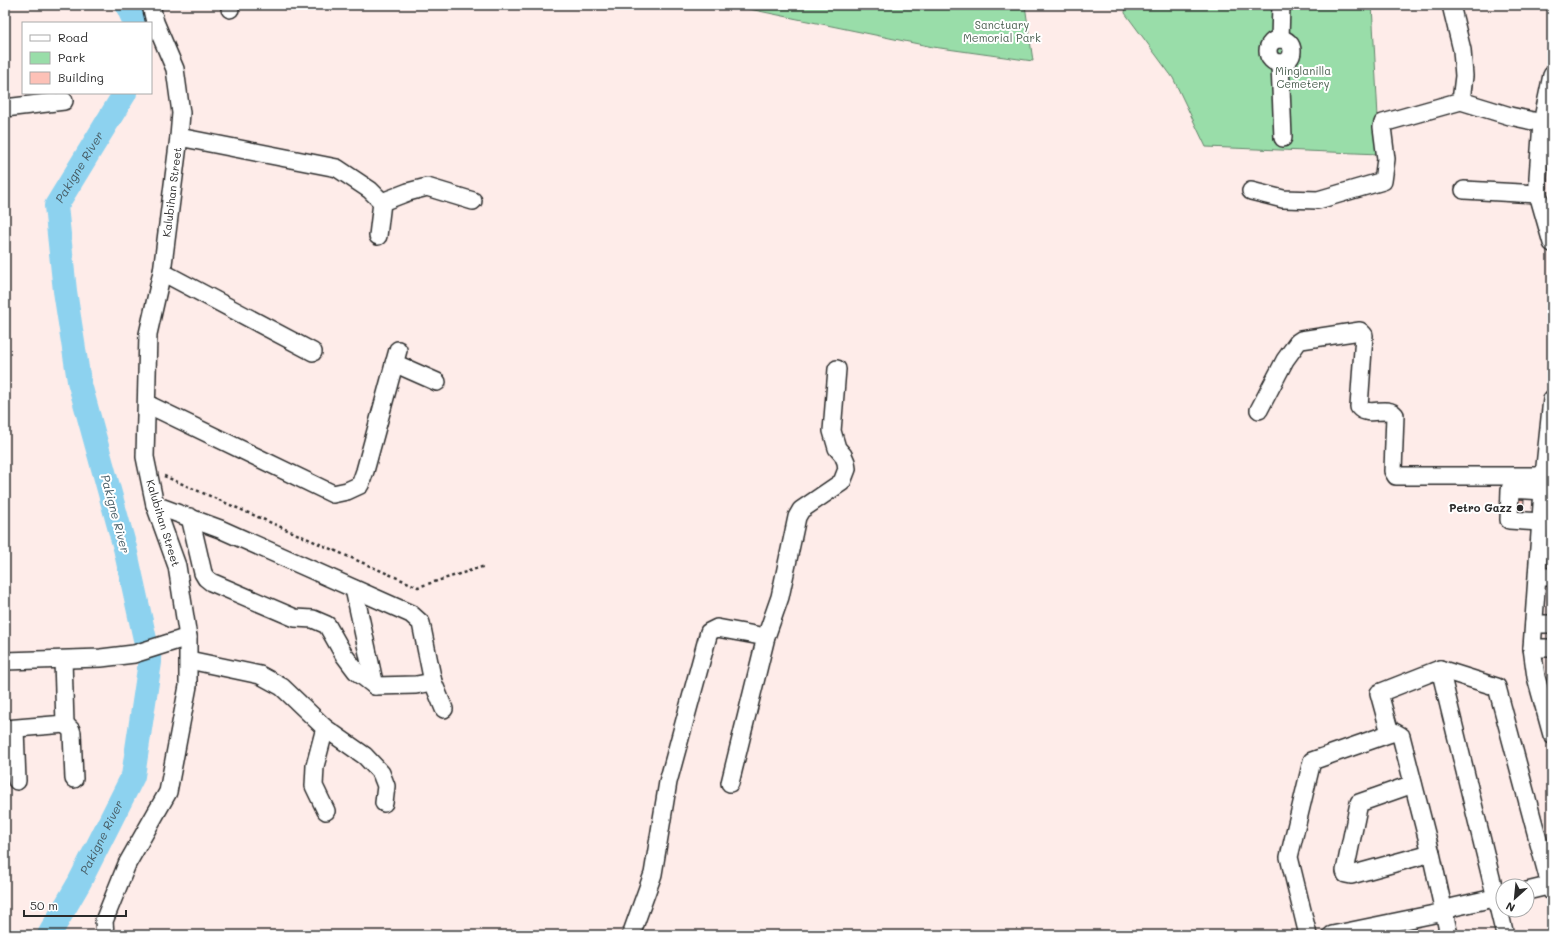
<svg xmlns="http://www.w3.org/2000/svg" width="1557" height="940" font-family="Mali,sans-serif">
  <style>
    .green { fill: #99dda9; stroke: #62846a }
    .lines { fill: none; stroke-linecap: round; stroke-linejoin: round }
    .river { stroke: #8dd2ef; stroke-width: 24 }
    .building { fill: #fdc1b7; stroke: #2b2b2b }
    .minor-casing { stroke: #2b2b2b; stroke-width: 20 }
    .path { stroke: #2b2b2b; stroke-width: 2.5; stroke-dasharray: 3 3; stroke-linecap: butt }
    .minor { stroke: #fff; stroke-width: 17 }
    .poi-dot { fill: #2b2b2b; stroke: #fff; stroke-width: 1.5 }
    .labels { text-anchor: middle; stroke-width: 4; stroke-linejoin: round; paint-order: stroke }
    .park-label { font-size: 11px; fill: #4c6051; stroke: #fff }
    .street-label { font-size: 11px; fill: #2b2b2b; stroke: #fff }
    .poi-label { font-size: 11px; font-weight: bold; fill: #2b2b2b; stroke: #fff; text-anchor: end }
    .water-label { font-size: 12px; font-style: italic; fill: #485d66; stroke: #fff }
  </style>
  <rect width="100%" height="100%" fill="#feece9"/>
  <filter id="ink" filterUnits="userSpaceOnUse"><feTurbulence type="fractalNoise" baseFrequency=".025" numOctaves="2"/><feDisplacementMap in="SourceGraphic" scale="8" xChannelSelector="R" yChannelSelector="G"/><feConvolveMatrix kernelMatrix="1 2 1 2 8 2 1 2 1" color-interpolation-filters="sRGB"/></filter>
  <g filter="url(#ink)">
    <g class="green">
      <path d="M730,5h295l8,56 -100,-14z"/>
      <path d="M1126,5h246l8,149 -174,-7 -33,-69 -48,-65z"/>
    </g>
    <g class="lines">
      <g class="river">
        <path d="M127,5l8,18"/>
        <path id="s1" d="M49,935l30,-52 54,-107 17,-114 -25,-114 -46,-167 -14,-90 -9,-85 69,-113"/>
      </g>
    </g>
    <path class="building" d="M1517,499h7l-1,17h-7z"/>
    <g class="lines">
      <g class="minor-casing">
        <g id="minor">
          <path d="M230,5v4"/>
          <path d="M1451,5l11,45 2,26 -3,25"/>
          <circle cx="1280" cy="51" r="12"/>
          <path d="M1280,39l1,-34"/>
          <path d="M1280,63l3,75"/>
          <path d="M1552,75l-10,48 -4,54v17l14,49"/>
          <path d="M5,108l59,-7"/>
          <path d="M179,137l158,31 33,22 12,12 -4,34"/>
          <path d="M1464,190l74,4"/>
          <path d="M1251,191l32,8 35,1 65,-19 3,-22 -4,-32 1,-4 78,-22 49,15 32,7"/>
          <path d="M382,202l26,-10 19,-5 46,14"/>
          <path d="M162,272l151,80"/>
          <path d="M394,363l43,19"/>
          <path d="M1552,399l-8,77 -12,172 4,29 16,58"/>
          <path d="M147,404l186,90 14,-3 13,-6 5,-14 33,-121"/>
          <path d="M1259,410l26,-50 13,-18 3,-2 59,-9 4,4 -5,72c9,11 28,-2 36,8l-2,56 3,5h156"/>
          <path d="M155,505l65,24 191,85 10,9 12,59 11,27"/>
          <path d="M190,517l13,56 3,5 5,4 84,36 18,1 14,6 17,30 12,16 19,15 41,-1 17,-3"/>
          <path d="M1541,522l-32,-2 1,-31 33,2"/>
          <path d="M1538,577h14"/>
          <path d="M354,589l21,97"/>
          <path d="M1534,624h18"/>
          <path d="M1532,648h20"/>
          <path d="M189,660l71,15 22,12 43,41 40,28 16,17 5,13 -2,17"/>
          <path d="M5,661l96,-3 33,-4 54,-17"/>
          <path d="M1440,669l65,266"/>
          <path d="M65,724l6,6 1,3 2,46"/>
          <path d="M325,728l-10,38 -1,20 12,25"/>
          <path d="M5,729l60,-5 -2,-64"/>
          <path d="M15,729l2,52"/>
          <path d="M1390,733l-11,-40 61,-24 57,18 55,205"/>
          <path d="M730,783l36,-146 14,-40 17,-80 4,-7 41,-28 5,-13 -1,-7 -3,-7 -6,-7 -5,-17 5,-62"/>
          <path d="M1413,784l-54,19 -14,68 1,3 5,1 80,-22"/>
          <path d="M1527,891l25,-6"/>
          <path id="s2" d="M105,935l-1,-14 23,-57 41,-72 20,-106v-49l-11,-71 -22,-61 -10,-48 3,-123 14,-62 17,-135 2,-24 -6,-44 -20,-47 -4,-17"/>
          <path d="M631,935l22,-61 15,-92 41,-150 8,-4 49,9"/>
          <path d="M1308,935l-19,-78 23,-96 82,-29 7,4 30,117 18,82"/>
          <path d="M1332,935l112,-23 10,-5 49,-11"/>
        </g>
      </g>
      <path class="path" d="M164,476l254,111 67,-21"/>
      <use href="#minor" class="minor"/>
    </g>
  </g>
  <circle class="poi-dot" cx="1520" cy="508" r="4"/>
  <g class="labels">
    <g class="park-label">
      <text x="1002" y="29">Sanctuary<tspan x="1002" dy="13">Memorial Park</tspan></text>
      <text x="1303" y="75">Minglanilla<tspan x="1303" dy="13">Cemetery</tspan></text>
    </g>
    <g class="street-label">
      <text dy="4" stroke="none"><textPath href="#s2" startOffset="768">Kalubihan Street</textPath></text>
      <text transform="translate(163 523) rotate(73)" y="4">Kalubihan Street</text>
    </g>
    <g class="poi-label">
      <text x="1512" y="512">Petro Gazz</text>
    </g>
    <g class="water-label">
      <text dy="4" stroke="none"><textPath href="#s1" startOffset="807">Pakigne River</textPath></text>
      <text transform="translate(115 514) rotate(75)" y="4">Pakigne River</text>
      <text dy="4" stroke="none"><textPath href="#s1" startOffset="111">Pakigne River</textPath></text>
    </g>
  </g>
  <rect width="1557" height="940" fill="none" stroke="#fff" stroke-width="20"/>
  <rect x="10" y="10" width="1537" height="920" fill="none" stroke="#2b2b2b" stroke-width="1.5" filter="url(#ink)"/>
  <rect x="22" y="22" width="130" height="72" fill="#ffffff" stroke="#aaaaaa"/>
  <rect x="30" y="35" width="20" height="6" fill="#ffffff" stroke="#aaaaaa"/>
  <text x="58" y="42" font-size="12" fill="#2b2b2b">Road</text>
  <rect x="30" y="52" width="20" height="12" fill="#99dda9" stroke="#aaaaaa"/>
  <text x="58" y="62" font-size="12" fill="#2b2b2b">Park</text>
  <rect x="30" y="72" width="20" height="12" fill="#fdc1b7" stroke="#aaaaaa"/>
  <text x="58" y="82" font-size="12" fill="#2b2b2b">Building</text>
  <g transform="translate(1515 898) rotate(207)"><circle r="19" fill="#ffffff" stroke="#aaaaaa"/>
  <path d="M0-3L7 15L0 10L-7 15Z" fill="#2b2b2b"/>
  <text y="-6" font-size="11" font-weight="bold" text-anchor="middle" fill="#2b2b2b">N</text>
  </g>
  <path d="M24 910v6h102v-6" fill="none" stroke="#2b2b2b" stroke-width="2"/>
  <text x="30" y="910" font-size="12" fill="#2b2b2b" stroke="#ffffff" stroke-width="3" paint-order="stroke">50 m</text>
</svg>
